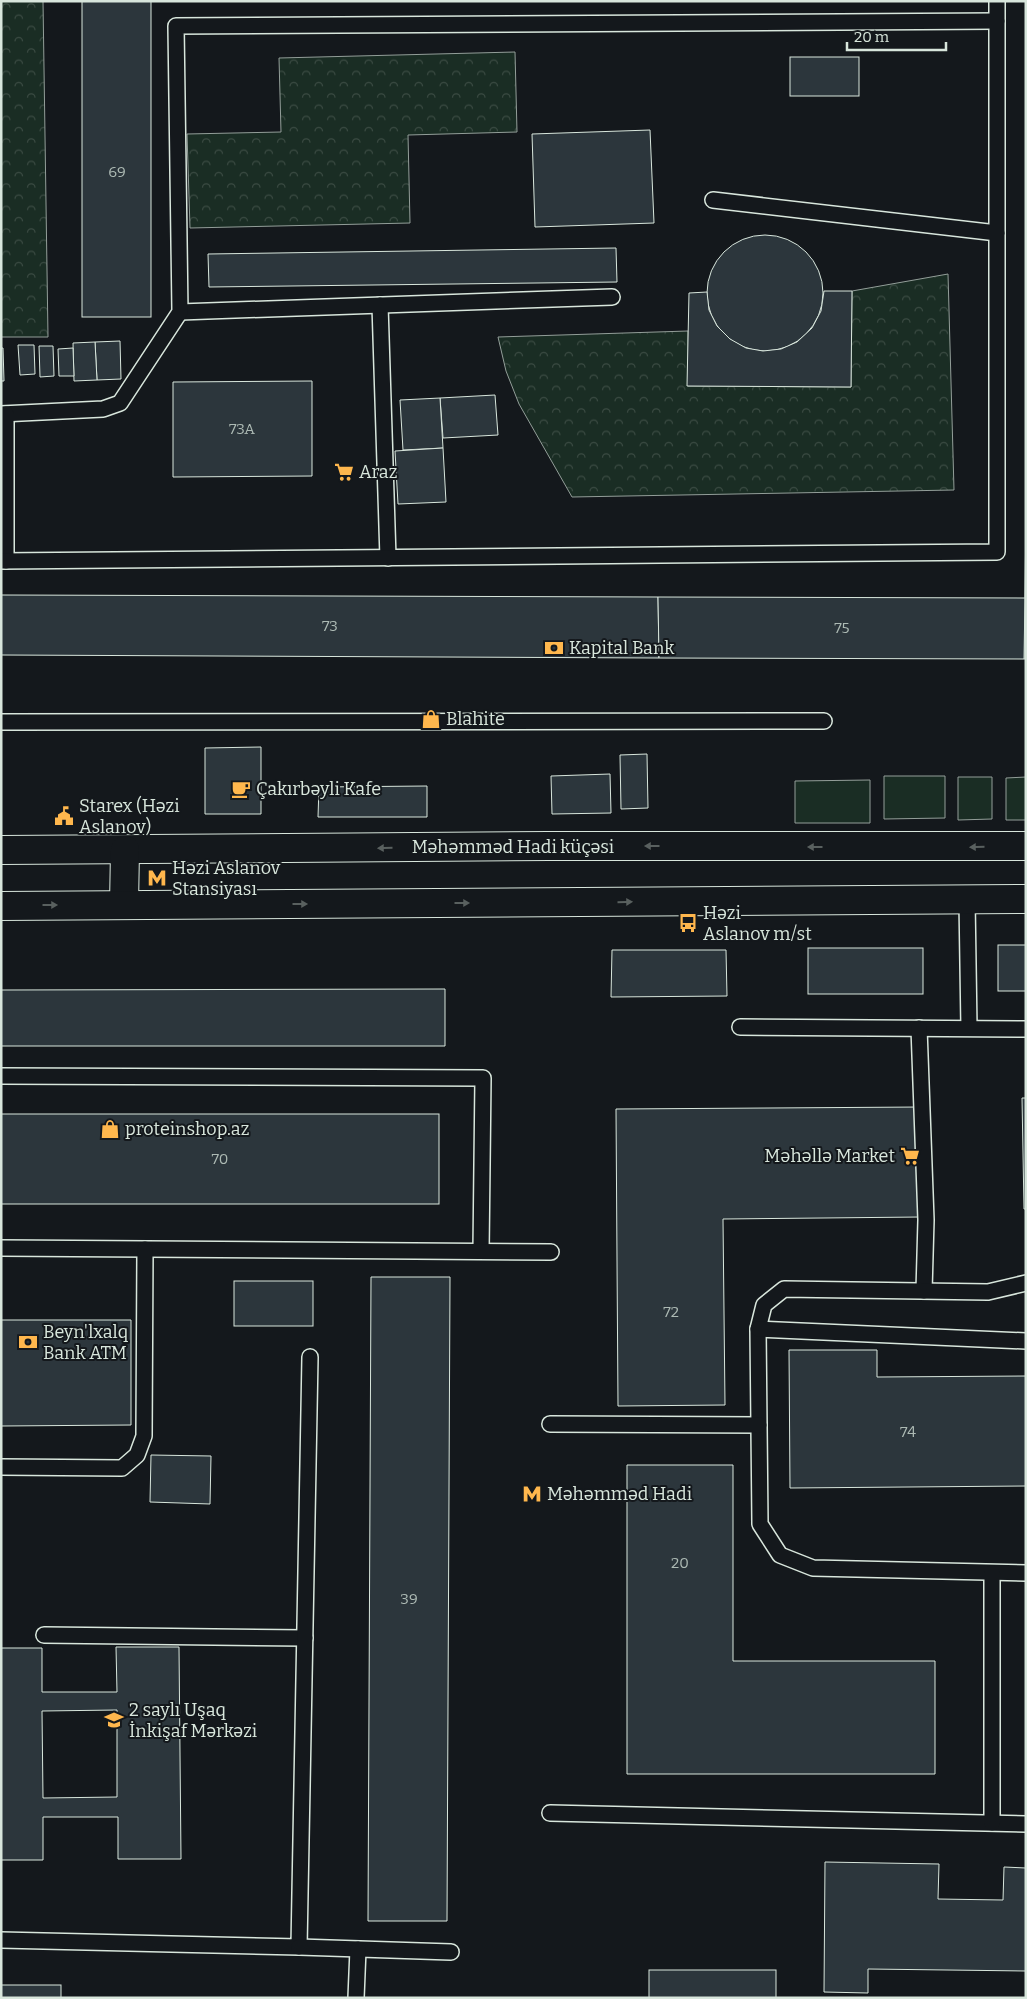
<svg xmlns="http://www.w3.org/2000/svg" width="1027" height="1999" font-family="Bitter,serif">
  <style>
    .grass { fill: #1a2d24; stroke: #939e99 }
    .park { fill: url(#park-crowns); stroke: #939e99 }
    .building { fill: #2c363c; stroke: #d8e6dc; fill-rule: evenodd }
    .lines { fill: none; stroke-linecap: round; stroke-linejoin: round }
    .service-casing { stroke: #d8e6dc; stroke-width: 18 }
    .tertiary-casing { stroke: #d8e6dc; stroke-width: 30 }
    .service { stroke: #14181c; stroke-width: 15 }
    .tertiary { stroke: #14181c; stroke-width: 28 }
    .oneway { fill: #59605f }
    .labels { text-anchor: middle; stroke-width: 4; stroke-linejoin: round; paint-order: stroke }
    .number-label { font-size: 15px; fill: #adbab4 }
    .poi-label { font-size: 18px; fill: #d8e6dc; stroke: #14181c; text-anchor: start }
    .street-label { font-size: 18px; fill: #d8e6dc; stroke: #14181c }
  </style>
  <defs>
    <pattern id="park-crowns" width="20" height="18" patternUnits="userSpaceOnUse" patternTransform="scale(1.25)"><rect width="20" height="18" fill="#1a2d24"/><path d="M2 6a3 3 0 1 1 6 0M12 15a3 3 0 1 1 6 0" fill="none" stroke="#3b4b43"/></pattern>
  </defs>
  <rect width="100%" height="100%" fill="#14181c"/>
  <g class="grass">
    <path d="M884,776h61v42l-61,1z"/>
    <path d="M958,777h34v42l-34,1z"/>
    <path d="M1026,777v43h-20v-42z"/>
    <path d="M870,780v43h-75v-42z"/>
  </g>
  <g class="park">
    <path d="M1,1h42l5,336h-47z"/>
    <path d="M515,52l2,80 -109,3 2,88 -220,5 -3,-94 94,-2 -2,-74z"/>
    <path d="M948,274l6,216 -382,7 -53,-93 -13,-33 -8,-34 190,-6v55l163,1 1,-96z"/>
  </g>
  <g class="building">
    <rect x="82" y="1" width="69" height="316"/>
    <rect x="790" y="57" width="69" height="39"/>
    <path d="M650,130l4,93 -119,4 -3,-93z"/>
    <circle cx="765" cy="293" r="58"/>
    <path d="M616,248l1,34 -408,5 -1,-33z"/>
    <path d="M824,291h28l-1,96 -164,-1 2,-93 18,-1 2,18 8,16 13,13 16,9 17,3 18,-2 16,-7 15,-14 9,-17z"/>
    <path d="M120,341l1,38 -24,1 -2,-38z"/>
    <path d="M95,342l2,38 -23,1 -1,-38z"/>
    <path d="M18,345h16l1,29 -15,1z"/>
    <path d="M39,346h14l1,30 -14,1z"/>
    <path d="M1,348h2l1,33h-3z"/>
    <path d="M73,348l1,28h-15l-1,-27z"/>
    <path d="M312,381v95l-139,1v-95z"/>
    <path d="M495,395l3,40 -55,3 -3,-40z"/>
    <path d="M440,398l3,50 -40,2 -3,-50z"/>
    <path d="M443,448l3,54 -48,2 -3,-53z"/>
    <path d="M1026,519v140h-2z"/>
    <path d="M1,595l657,2 1,61 -658,-3z"/>
    <path d="M658,597l367,1 -1,61 -365,-1z"/>
    <path d="M261,747v67h-56v-66z"/>
    <path d="M647,754l1,54 -27,1 -1,-54z"/>
    <path d="M610,774l1,39 -59,1 -1,-38z"/>
    <path d="M427,786v31h-109l1,-30z"/>
    <rect x="998" y="945" width="28" height="46"/>
    <rect x="808" y="948" width="115" height="46"/>
    <path d="M612,950h114l1,46 -116,1z"/>
    <path d="M445,989v57h-444v-56z"/>
    <path d="M1022,1098h4v111h-2z"/>
    <path d="M921,1107v110l-198,2 2,186 -107,1 -2,-297z"/>
    <rect x="1" y="1114" width="438" height="90"/>
    <path d="M371,1277h79l-3,644h-79z"/>
    <rect x="234" y="1281" width="79" height="45"/>
    <path d="M1,1320h130v105l-130,1z"/>
    <path d="M789,1350h88v27l149,-1v110l-236,2z"/>
    <path d="M151,1455l60,1 -1,48 -60,-2z"/>
    <path d="M627,1465h106v196h202v113h-308z"/>
    <path d="M116,1647h63l2,212h-63v-42h-75v43h-42v-212h41v44h75zM117,1710v87l-74,1 -1,-87z"/>
    <path d="M825,1862l114,2 -1,35 65,1 1,-33 22,1v103l-158,-2v24l-44,-1z"/>
    <rect x="649" y="1970" width="127" height="28"/>
    <rect x="1" y="1985" width="60" height="13"/>
  </g>
  <g class="lines">
    <g class="service-casing">
      <g id="service">
        <path d="M713,200l284,33"/>
        <path d="M380,305l8,253"/>
        <path d="M180,312l432,-15"/>
        <path d="M1,414l102,-5 17,-6 60,-91 -4,-286 821,-5"/>
        <path d="M6,414v147"/>
        <path d="M1,561l996,-9v-551"/>
        <path d="M1,722l823,-1"/>
        <path d="M967,900l2,128"/>
        <path d="M740,1027l286,2"/>
        <path d="M919,1028l7,192 -2,71"/>
        <path d="M1,1076l482,2 -2,173"/>
        <path d="M1,1248l550,4"/>
        <path d="M1026,1283l-38,9 -204,-3 -20,16 -6,24 2,195 20,31 33,13 213,5"/>
        <path d="M758,1329l268,12"/>
        <path d="M550,1424l209,1"/>
        <path d="M1,1467l121,1 15,-13 7,-19 1,-187"/>
        <path d="M44,1635l261,3"/>
        <path d="M550,1813l476,11"/>
        <path d="M992,1823v-250"/>
        <path d="M1,1940l298,7 11,-590"/>
        <path d="M299,1947l152,5"/>
        <path d="M356,1998l2,-49"/>
      </g>
    </g>
    <g class="tertiary-casing">
      <g id="tertiary">
        <path d="M1,850l548,-4h477"/>
        <path d="M124,905l1,-55"/>
        <path d="M1,906l1025,-7"/>
      </g>
    </g>
    <use href="#service" class="service"/>
    <use href="#tertiary" class="tertiary"/>
  </g>
  <defs><path id="oneway-solid" d="M-6-.8H1V-3.2L6.5 0L1 3.2V.8H-6Z" transform="scale(1.25)"/></defs>
  <g class="oneway">
    <use href="#oneway-solid" transform="translate(652 846) rotate(-180)"/>
    <use href="#oneway-solid" transform="translate(815 847) rotate(-180)"/>
    <use href="#oneway-solid" transform="translate(977 847) rotate(179)"/>
    <use href="#oneway-solid" transform="translate(385 848) rotate(179)"/>
    <use href="#oneway-solid" transform="translate(625 902) rotate(-1)"/>
    <use href="#oneway-solid" transform="translate(462 903)"/>
    <use href="#oneway-solid" transform="translate(300 904)"/>
    <use href="#oneway-solid" transform="translate(50 905)"/>
  </g>
  <defs>
    <g id="supermarket-bare" transform="scale(1.5)"><path d="M-6-5.5h2.5l.6 2H6L4.5 2H-2.5L-4.4-4H-6ZM-1.5 3.2a1.3 1.3 0 1 0 .1 0ZM3 3.2a1.3 1.3 0 1 0 .1 0Z" fill="#ffb74d" stroke="#14181c" stroke-width="2.5" paint-order="stroke"/></g>
    <g id="bank-bare" transform="scale(1.5)"><path d="M-6-4H6V4H-6ZM0-2.3a2.3 2.3 0 1 0 0 4.6a2.3 2.3 0 1 0 0-4.6Z" fill="#ffb74d" stroke="#14181c" stroke-width="2.5" paint-order="stroke"/></g>
    <g id="shop-bare" transform="scale(1.5)"><path d="M-5-2.5h2.3a2.7 3.5 0 0 1 5.4 0H5L5.5 6h-11ZM-1.5-2.5h3a1.5 2.3 0 0 0-3 0Z" fill="#ffb74d" stroke="#14181c" stroke-width="2.5" paint-order="stroke"/></g>
    <g id="cafe-bare" transform="scale(1.5)"><path d="M-5.5-4.5H6V0H3Q3 3.5 0 3.5H-2.5Q-5.5 3.5-5.5 0ZM3-3.2v2h1.7v-2ZM-6 4.5H4V6H-6Z" fill="#ffb74d" stroke="#14181c" stroke-width="2.5" paint-order="stroke"/></g>
    <g id="civic-bare" transform="scale(1.5)"><path d="M-.6-6.5H3V-4.5H.6V-3L4-1V1h2V6H-6V1h2V-1L-.6-3ZM-1.2 2.5V6h2.4V2.5Z" fill="#ffb74d" stroke="#14181c" stroke-width="2.5" paint-order="stroke"/></g>
    <g id="metro-bare" transform="scale(1.5)"><path d="M-5.5 5V-5H-3L0 0L3-5H5.5V5H3V-.5L0 4L-3-.5V5Z" fill="#ffb74d" stroke="#14181c" stroke-width="2.5" paint-order="stroke"/></g>
    <g id="bus-bare" transform="scale(1.5)"><path d="M-5-6H5V4H4V6H2V4H-2V6H-4V4H-5ZM-3.5-4V0h7V-4ZM-3.5 1.2v1.5H-2V1.2ZM2 1.2v1.5H3.5V1.2Z" fill="#ffb74d" stroke="#14181c" stroke-width="2.5" paint-order="stroke"/></g>
    <g id="school-bare" transform="scale(1.5)"><path d="M0-5L7-2L0 1L-7-2ZM-4 1L0 2.5L4 1V4Q0 6-4 4Z" fill="#ffb74d" stroke="#14181c" stroke-width="2.5" paint-order="stroke"/></g>
  </defs>
  <g fill-rule="evenodd">
    <use href="#supermarket-bare" x="344" y="472"/>
    <use href="#bank-bare" x="554" y="648"/>
    <use href="#shop-bare" x="431" y="719"/>
    <use href="#cafe-bare" x="241" y="789"/>
    <use href="#civic-bare" x="64" y="816"/>
    <use href="#metro-bare" x="157" y="878"/>
    <use href="#bus-bare" x="688" y="923"/>
    <use href="#shop-bare" x="110" y="1129"/>
    <use href="#supermarket-bare" x="910" y="1156"/>
    <use href="#bank-bare" x="28" y="1342"/>
    <use href="#metro-bare" x="532" y="1494"/>
    <use href="#school-bare" x="114" y="1720"/>
  </g>
  <g class="labels">
    <g class="number-label">
      <text x="117" y="177">69</text>
      <text x="242" y="434">73A</text>
      <text x="330" y="631">73</text>
      <text x="842" y="633">75</text>
      <text x="220" y="1164">70</text>
      <text x="671" y="1317">72</text>
      <text x="908" y="1437">74</text>
      <text x="680" y="1568">20</text>
      <text x="409" y="1604">39</text>
    </g>
    <g class="poi-label">
      <text x="359" y="478">Araz</text>
      <text x="569" y="654">Kapital Bank</text>
      <text x="446" y="725">Blahite</text>
      <text x="256" y="795">Çakırbəyli Kafe</text>
      <text x="79" y="812">Starex (Həzi<tspan x="79" dy="21">Aslanov)</tspan></text>
      <text x="172" y="874">Həzi Aslanov<tspan x="172" dy="21">Stansiyası</tspan></text>
      <text x="703" y="919">Həzi<tspan x="703" dy="21">Aslanov m/st</tspan></text>
      <text x="125" y="1135">proteinshop.az</text>
      <text x="895" y="1162" text-anchor="end">Mәhәllә Market</text>
      <text x="43" y="1338">Beyn'lxalq<tspan x="43" dy="21">Bank ATM</tspan></text>
      <text x="547" y="1500">Məhəmməd Hadi</text>
      <text x="129" y="1716">2 saylı Uşaq<tspan x="129" dy="21">İnkişaf Mərkəzi</tspan></text>
    </g>
    <g class="street-label">
      <text x="513" y="853">Məhəmməd Hadi küçəsi</text>
    </g>
  </g>
  <rect width="1027" height="1999" fill="none" stroke="#d8e6dc" stroke-width="5"/>
  <path d="M847 42v8h99v-8" fill="none" stroke="#d8e6dc" stroke-width="2.5"/>
  <text x="854" y="42" font-size="15" fill="#d8e6dc" stroke="#14181c" stroke-width="4" paint-order="stroke">20 m</text>
</svg>
